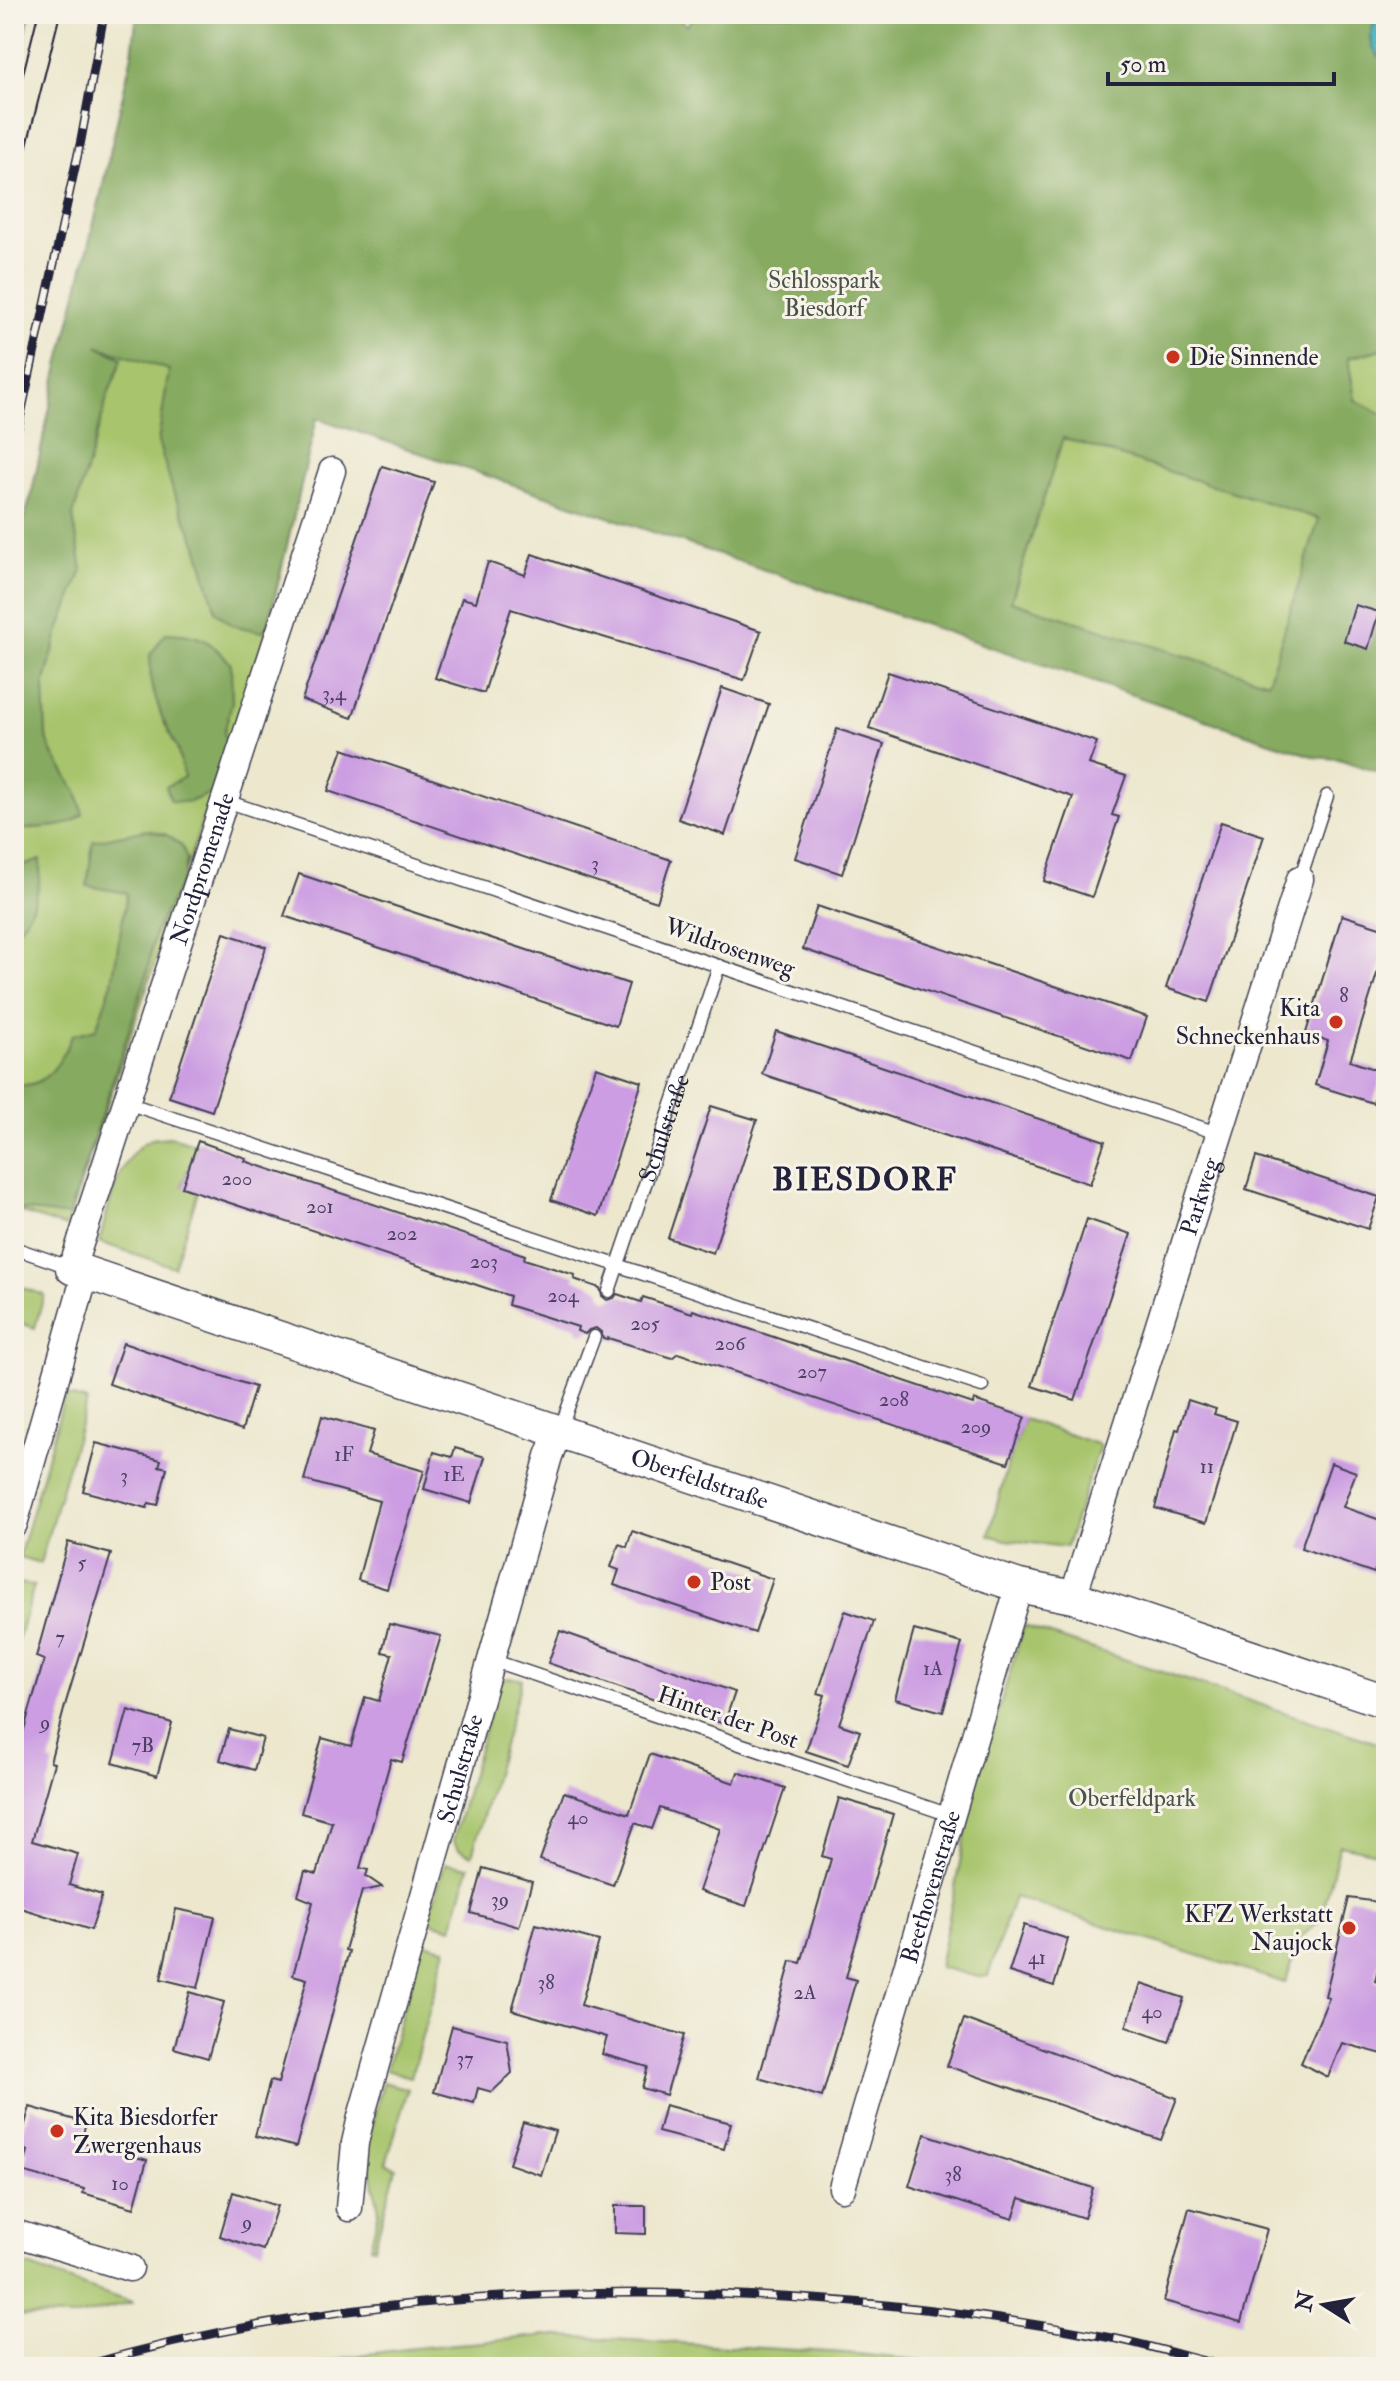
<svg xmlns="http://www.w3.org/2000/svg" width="1400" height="2381" font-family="'IM FELL Double Pica',serif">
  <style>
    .green { fill: #a8c56d; stroke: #657454; stroke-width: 2 }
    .forest { fill: #86aa60; stroke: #54664e; stroke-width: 2; fill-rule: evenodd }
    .water { fill: #43b3bb; stroke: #326a7b; stroke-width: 2 }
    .building { fill: #cc9de2 }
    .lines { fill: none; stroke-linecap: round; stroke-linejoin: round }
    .service-casing { stroke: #404051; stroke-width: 15 }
    .minor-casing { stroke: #404051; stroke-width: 29 }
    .tertiary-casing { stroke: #404051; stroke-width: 35 }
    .service { stroke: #fff; stroke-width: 12 }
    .minor { stroke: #fff; stroke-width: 26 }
    .tertiary { stroke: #fff; stroke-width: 32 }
    .tram { stroke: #22223b; stroke-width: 2 }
    .rail-casing { stroke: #22223b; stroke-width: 9 }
    .rail { stroke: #f7f3e8; stroke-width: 6; stroke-dasharray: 18; stroke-linecap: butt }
    .poi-dot { fill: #c8321e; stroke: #f7f3e8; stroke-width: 3 }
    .labels { text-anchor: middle; stroke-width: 6; stroke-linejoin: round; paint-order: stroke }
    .number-label { font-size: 20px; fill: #4c4165 }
    .park-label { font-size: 24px; fill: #4a534a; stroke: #f7f3e8 }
    .poi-label { font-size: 24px; fill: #22223b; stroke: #f7f3e8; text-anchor: start }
    .street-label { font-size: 24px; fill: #22223b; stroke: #f7f3e8 }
    .district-label { font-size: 32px; font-weight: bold; letter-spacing: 2px; fill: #22223b; stroke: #f7f3e8 }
  </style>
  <rect width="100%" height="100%" fill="#f7f3e8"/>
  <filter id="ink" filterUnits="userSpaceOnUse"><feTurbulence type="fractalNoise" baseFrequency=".0125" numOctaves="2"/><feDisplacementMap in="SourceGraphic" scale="16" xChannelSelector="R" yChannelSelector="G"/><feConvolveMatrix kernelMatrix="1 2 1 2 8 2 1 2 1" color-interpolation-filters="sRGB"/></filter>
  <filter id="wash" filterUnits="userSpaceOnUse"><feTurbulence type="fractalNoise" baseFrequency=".006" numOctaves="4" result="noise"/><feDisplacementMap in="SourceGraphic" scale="32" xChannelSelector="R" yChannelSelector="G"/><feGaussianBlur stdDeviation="1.8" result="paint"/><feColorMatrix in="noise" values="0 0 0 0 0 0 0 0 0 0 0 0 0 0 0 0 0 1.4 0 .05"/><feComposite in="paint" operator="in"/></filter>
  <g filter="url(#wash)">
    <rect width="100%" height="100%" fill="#ece7cd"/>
    <g class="green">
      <path d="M85,341l231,77 -48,208 -202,601 -52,-17v-576z"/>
      <path d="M1386,348v68l-31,-16 -7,-42z"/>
      <path d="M1063,437l257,82 -52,164 -257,-82z"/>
      <path d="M172,1137l25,8 -15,41 16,6 -24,75 -75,-25c10,-33 17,-82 48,-101 7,-4 17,-3 25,-4z"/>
      <path d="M14,1285l30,10 -9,33 -21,-7z"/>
      <path d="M65,1395l22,6 -47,162 -21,-6z"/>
      <path d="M1024,1419l76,26 -34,102 -60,-7 -17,-5 19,-72z"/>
      <path d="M14,1582l20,4 -17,57 -3,-1z"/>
      <path d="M1024,1626l362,120v109l-46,-10 -19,75 -19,16 -17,47 -271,-86 -26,79 -10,1 -39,-10 36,-180z"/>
      <path d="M508,1678l14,1 -50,176 -14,-6 -5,-9 45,-158z"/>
      <path d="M445,1863l24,4 -17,61 -24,-7z"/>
      <path d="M422,1942l24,7 -35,128 -25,-7z"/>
      <path d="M383,2082l25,7 -22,75 10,4 -22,80 -4,-1 9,-37 -13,-63z"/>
      <path d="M14,2261l104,37 16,4 -60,15 -60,-1z"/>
      <path d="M545,2335l301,18 138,14h-676c77,-22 158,-21 237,-32z"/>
    </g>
    <g class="forest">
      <path d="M14,14h16l-16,68z"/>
      <path d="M137,14h534l16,11 7,-11h692v334l-38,10 7,42 31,16v329l-9,27 -38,-13 -24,-2 -998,-339 -49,208 -6,6 -30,-7 -16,-13 -19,-67 -23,-51 -16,-52 11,-72 -72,-24 25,12c-5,19 -15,32 -18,52l-31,106 9,54 -24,63 -14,52 2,51 7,18 24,38 6,22c-22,20 -45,8 -69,19v-280l17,-57 26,-122 43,-176 32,-144zM1063,438l256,81 -51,163 -257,-81z"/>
      <path d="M166,633c34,1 43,6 65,31l1,38 -8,31 4,11 -16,49 -23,9 -18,-1 -5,-14 18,-10 -7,-29 -14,-28 -12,-36 -1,-29z"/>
      <path d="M147,830l20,5 15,11 5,13 -3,18 -29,55 -8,42 -78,242 -53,-7 -2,-1v-124c31,8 49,-25 58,-49l24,-6 16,-47 15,-89 -40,-7 6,-45z"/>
      <path d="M40,860c2,26 -7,55 -26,74v-65z"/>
    </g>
    <path class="water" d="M1379,14h7v49c-18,-15 -19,-29 -7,-49z"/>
    <g id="blocks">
      <g class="building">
        <path d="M382,466l52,16 -82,236 -50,-18z"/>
        <path d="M532,554l229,77 -17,49 -233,-71 -27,84 -49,-15 27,-80 14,4 12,-40 37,13z"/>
        <path d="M1355,605l24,7 -11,37 -24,-8z"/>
        <path d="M888,672l209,70 -8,22 37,12 -14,39 7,2 -27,80 -48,-16 29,-84 -204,-69z"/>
        <path d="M722,688l47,16 -44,131 -47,-16z"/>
        <path d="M837,729l47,15 -42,130 -47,-16z"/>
        <path d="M343,749l328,111 -14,42 -329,-111z"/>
        <path d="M1221,822l43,14 -55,166 -43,-14z"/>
        <path d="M299,874l330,110 -13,42 -332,-110z"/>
        <path d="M817,906l330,111 -15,44 -329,-112z"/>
        <path d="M1342,915l44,14v34l-5,-2 -31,100 33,11 -10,31 -58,-18 13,-44 -22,-8z"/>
        <path d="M224,933l42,14 -54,164 -43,-14z"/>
        <path d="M776,1031l329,110 -15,43 -328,-110z"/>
        <path d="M596,1067l46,15 -44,134 -47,-16z"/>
        <path d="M711,1106l46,14 -44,133 -45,-15z"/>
        <path d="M198,1141l48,17 -1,3 280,94 -1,4 51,16 -1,4 26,9 2,8 5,4 7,-2 3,-4 24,8 2,-5 49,16 1,-3 280,94 1,-4 51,17 -17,46 -330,-110 -6,5 -64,-20 -1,2 -4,-1 -2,-7 -5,-4 -7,2 -4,4 -8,-3 1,-4 -70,-22 2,-9 -328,-109z"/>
        <path d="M1256,1157l123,40 -11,32 -122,-40z"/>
        <path d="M1087,1219l44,15 -56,166 -43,-14z"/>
        <path d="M123,1343l132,44 -13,43 -133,-46z"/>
        <path d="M1188,1400l28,9 -2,5 23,7 -31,102 -51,-15 21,-79 3,1z"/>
        <path d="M322,1416l52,15 -7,23 57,17 -37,118 -29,-9 21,-79 -75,-21z"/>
        <path d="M96,1443l65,17 -2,6 8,2 -9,37 -9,-2 -2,5 -64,-17z"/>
        <path d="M455,1448l30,9 -14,46 -47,-14 10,-37 18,5z"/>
        <path d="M1331,1463l25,9 -13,35 43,15v17l-12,34 -73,-25z"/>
        <path d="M632,1531l141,48 -18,54 -141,-48 5,-15 -8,-3 8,-23 8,3z"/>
        <path d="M68,1542l43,12 -45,148 -16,60 4,1 -22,78 46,13 -9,31 33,10 -11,35 -77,-24v-142l30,-104 -8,-3z"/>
        <path d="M845,1611l29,10 -35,103 21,7 -12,34 -42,-14 19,-56 -7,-2z"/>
        <path d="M389,1624l52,12 -39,126 -11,-3 -31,109 8,2 -2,6 16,11 -20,4 -17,59 4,1 -53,196 -41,-11 15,-55 8,2 29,-104 -14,-4 20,-73 -15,-6 7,-25 12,3 15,-52 -31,-9 21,-75 29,8 14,-49 14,4 13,-47 -10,-2z"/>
        <path d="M914,1630l48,13 -19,69 -48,-13z"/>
        <path d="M560,1631l175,61 -11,32 -176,-61z"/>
        <path d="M128,1710l44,13 -15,53 -44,-13z"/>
        <path d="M229,1729l34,9 -9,32 -34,-10z"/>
        <path d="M650,1754l84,29 4,-11 47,16 -39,118 -47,-15 21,-62 -60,-21 -8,21 -17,-6 -22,62 -73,-25 24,-68 65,22z"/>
        <path d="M839,1798l54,16 -47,163 10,3 -34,117 -63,-19 32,-117 10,2 30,-104 -9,-3z"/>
        <path d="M483,1868l49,14 -13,45 -48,-14z"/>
        <path d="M1349,1898l37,5v32l-11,46 11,4v70l-44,-12 -14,34 -27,-14 28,-65 -4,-2z"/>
        <path d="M176,1909l39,8 -17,71 -37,-9z"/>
        <path d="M536,1924l63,17 -18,64 103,30 -18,60 -24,-7 6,-21 -46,-13 5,-17 -95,-27z"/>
        <path d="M1024,1925l44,14 -14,47 -45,-14z"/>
        <path d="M1141,1984l43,14 -15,44 -43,-15z"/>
        <path d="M190,1992l34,10 -16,56 -34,-10z"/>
        <path d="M964,2019l213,79 -16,42 -214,-74z"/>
        <path d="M452,2026l55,14 5,33 -20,19 -14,-4 -4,15 -40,-11z"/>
        <path d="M665,2105l66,18 -7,26 -66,-17z"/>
        <path d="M30,2107l56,16 -5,19 66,18 -13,48 -51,-15 1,-4 -62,-17 6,-21 -10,-3z"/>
        <path d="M523,2122l32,9 -14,44 -32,-11z"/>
        <path d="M925,2134l168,54 -9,30 -64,-20 -7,21 -104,-33z"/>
        <path d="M233,2192l44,14 -14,44 -43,-14z"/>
        <path d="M615,2206h31v28l-31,-1z"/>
        <path d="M1189,2208l78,21 -26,93 -77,-21z"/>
      </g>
    </g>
  </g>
  <g filter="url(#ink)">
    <use href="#blocks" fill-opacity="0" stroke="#404051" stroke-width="2"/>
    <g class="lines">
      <g class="service-casing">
        <g id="service">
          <path d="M226,801l994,333"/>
          <path d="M1300,879l27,-83"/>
          <path d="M127,1103l855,283"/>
          <path d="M14,1248l58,20"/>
          <path id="s1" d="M609,1291l110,-325"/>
          <path d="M559,1432l35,-95"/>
          <path d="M491,1660l459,155"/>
        </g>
      </g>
      <g class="minor-casing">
        <g id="minor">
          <path id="s2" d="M72,1268l260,-797"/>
          <path d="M14,1524l72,-252"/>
          <path id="s3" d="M1073,1597l227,-718"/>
          <path id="s4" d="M842,2188l177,-602"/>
          <path id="s5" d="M349,2208l6,-65 6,-26 188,-661 9,-23"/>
          <path d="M14,2233l116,35"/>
        </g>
      </g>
      <g class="tertiary-casing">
        <g id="tertiary">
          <path id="s6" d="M72,1268l947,318 54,11 313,105"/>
        </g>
      </g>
      <use href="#service" class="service"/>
      <use href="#minor" class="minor"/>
      <use href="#tertiary" class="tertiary"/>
      <g class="tram">
        <path d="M14,110l24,-96"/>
        <path d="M14,197l46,-183"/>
      </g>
      <g class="rail-casing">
        <g id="rail">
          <path d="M14,446l67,-306 23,-126"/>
          <path d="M80,2367c319,-95 712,-92 1037,-28 37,8 74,19 111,28"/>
        </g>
      </g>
      <use href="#rail" class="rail"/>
    </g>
  </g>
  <g class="poi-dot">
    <circle cx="1173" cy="357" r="8"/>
    <circle cx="1336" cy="1022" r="8"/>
    <circle cx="694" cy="1582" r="8"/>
    <circle cx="1349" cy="1928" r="8"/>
    <circle cx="57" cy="2131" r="8"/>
  </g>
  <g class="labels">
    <g class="number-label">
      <text x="334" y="700">3,4</text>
      <text x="595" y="870">3</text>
      <text x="1344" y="1002">8</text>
      <text x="237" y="1185">200</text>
      <text x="320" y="1213">201</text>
      <text x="402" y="1240">202</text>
      <text x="484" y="1268">203</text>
      <text x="563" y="1302">204</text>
      <text x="645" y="1330">205</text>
      <text x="730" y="1350">206</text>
      <text x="812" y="1378">207</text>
      <text x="894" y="1406">208</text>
      <text x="976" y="1433">209</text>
      <text x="344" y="1461">1F</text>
      <text x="1207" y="1473">11</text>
      <text x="454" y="1481">1E</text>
      <text x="124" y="1482">3</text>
      <text x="82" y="1569">5</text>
      <text x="60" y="1644">7</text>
      <text x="933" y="1675">1A</text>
      <text x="45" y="1729">9</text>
      <text x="143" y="1752">7B</text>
      <text x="578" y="1824">40</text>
      <text x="500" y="1906">39</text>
      <text x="1037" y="1964">41</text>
      <text x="546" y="1989">38</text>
      <text x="805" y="1999">2A</text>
      <text x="1152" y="2018">40</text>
      <text x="465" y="2065">37</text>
      <text x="953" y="2181">38</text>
      <text x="120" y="2190">10</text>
      <text x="247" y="2229">9</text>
    </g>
    <g class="park-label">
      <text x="824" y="288">Schlosspark<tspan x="824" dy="28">Biesdorf</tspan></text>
      <text x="1132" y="1806">Oberfeldpark</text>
    </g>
    <g class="poi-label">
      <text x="1189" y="365">Die Sinnende</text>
      <text x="1320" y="1016" text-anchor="end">Kita<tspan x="1320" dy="28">Schneckenhaus</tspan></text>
      <text x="710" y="1590">Post</text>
      <text x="1333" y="1922" text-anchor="end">KFZ Werkstatt<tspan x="1333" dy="28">Naujock</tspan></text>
      <text x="73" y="2125">Kita Biesdorfer<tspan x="73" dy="28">Zwergenhaus</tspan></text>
    </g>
    <g class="street-label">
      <text dy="8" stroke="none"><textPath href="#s2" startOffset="420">Nordpromenade</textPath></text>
      <text transform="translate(730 947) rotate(19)" y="8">Wildrosenweg</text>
      <text dy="8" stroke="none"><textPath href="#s1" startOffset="172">Schulstraße</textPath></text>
      <text dy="8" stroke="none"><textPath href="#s3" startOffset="420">Parkweg</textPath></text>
      <text dy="8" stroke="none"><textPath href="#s6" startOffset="662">Oberfeldstraße</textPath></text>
      <text transform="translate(728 1717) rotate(19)" y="8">Hinter der Post</text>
      <text dy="8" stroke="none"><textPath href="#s5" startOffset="454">Schulstraße</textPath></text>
      <text dy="8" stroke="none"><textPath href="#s4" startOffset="314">Beethovenstraße</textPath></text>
    </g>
    <g class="district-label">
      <text x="865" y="1190">BIESDORF</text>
    </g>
  </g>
  <rect width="1400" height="2381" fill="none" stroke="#f7f3e8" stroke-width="48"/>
  <g transform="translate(1324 2305) rotate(281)" stroke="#f7f3e8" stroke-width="6" paint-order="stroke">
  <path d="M0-6L14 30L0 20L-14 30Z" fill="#22223b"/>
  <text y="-12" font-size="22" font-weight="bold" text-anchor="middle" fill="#22223b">N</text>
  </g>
  <path d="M1108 72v12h226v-12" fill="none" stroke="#22223b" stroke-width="4"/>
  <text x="1120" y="72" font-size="24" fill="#22223b" stroke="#f7f3e8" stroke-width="6" paint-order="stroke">50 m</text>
</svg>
